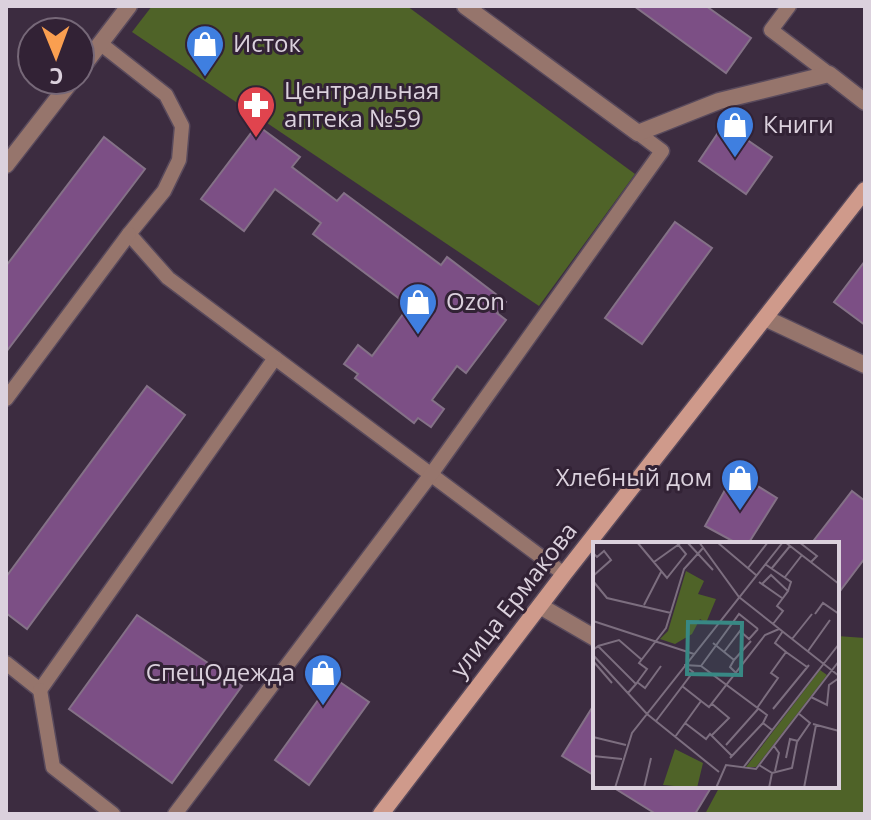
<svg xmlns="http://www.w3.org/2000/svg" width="871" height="820" font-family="'Open Sans',sans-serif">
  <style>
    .green { fill: #4f6328 }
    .building { fill: #7c4f85; stroke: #847187; stroke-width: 2 }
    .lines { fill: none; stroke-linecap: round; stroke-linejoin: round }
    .lane-casing { stroke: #594a5c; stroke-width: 17 }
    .street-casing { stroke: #594a5c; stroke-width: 19 }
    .secondary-casing { stroke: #594a5c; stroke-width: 19 }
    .lane { stroke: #96756c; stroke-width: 14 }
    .street { stroke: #96756c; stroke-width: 16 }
    .secondary { stroke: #cf9a8b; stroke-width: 16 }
    .labels { text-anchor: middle; stroke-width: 6; stroke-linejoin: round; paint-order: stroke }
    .poi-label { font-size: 24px; fill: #dbd1dd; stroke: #322235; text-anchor: start }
    .street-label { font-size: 24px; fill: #dbd1dd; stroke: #322235 }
    .inset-road { fill: none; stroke: #7c6e7f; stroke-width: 2 }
    .view { fill: #388884; fill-opacity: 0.15; stroke: #388884; stroke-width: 4 }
    .inset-edge { fill: none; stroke: #dbd1dd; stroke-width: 4 }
  </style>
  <rect width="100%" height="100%" fill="#3c2c40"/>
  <g class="green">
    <path d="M152,6h255l228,168 -96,132 -407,-274z"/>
    <path d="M837,636l28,2v176h-160l15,-28h117z"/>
  </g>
  <g class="building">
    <path d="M634,6h72l45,32 -25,35z"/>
    <path d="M724,124l48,33 -26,37 -47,-33z"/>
    <path d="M257,125l43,32 -8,10 45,34 7,-8 97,72 6,-8 59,45 -9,11 9,7 -40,53 -9,-7 -25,34 12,9 -13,18 -13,-9 -4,5 -59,-45 3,-4 -14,-10 14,-19 14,11 37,-50 -96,-72 8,-11 -46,-34 -31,42 -43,-32z"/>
    <path d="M104,137l41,32 -139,183v-86z"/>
    <path d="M675,222l37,26 -70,96 -37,-26z"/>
    <path d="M865,261v64l-31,-23z"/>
    <path d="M147,386l38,29 -158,214 -21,-16v-36z"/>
    <path d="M735,472l42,26 -29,46h-10l-33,-18z"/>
    <path d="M852,491l13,10v57l-28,37v-51h-26z"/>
    <path d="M137,615l105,71 -70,97 -103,-74z"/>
    <path d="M334,678l35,24 -60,83 -34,-25z"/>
    <path d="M595,703v73l-33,-20z"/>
    <path d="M611,786h101l-17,28h-39z"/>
  </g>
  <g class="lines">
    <g class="lane-casing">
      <g id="lane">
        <path d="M789,6l-18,24 58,44"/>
        <path d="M101,44l65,51 16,31 -3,34 -15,31 -35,43 39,44 396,296"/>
        <path d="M6,399l123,-165"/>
        <path d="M6,663l34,27 235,-332"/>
        <path d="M40,690l13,77 60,47"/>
        <path d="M175,814l257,-341 230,-322 -24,-18"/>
      </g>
    </g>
    <g class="street-casing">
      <g id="street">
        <path d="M465,6l173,127 81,-32 110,-27 36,28"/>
        <path d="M80,70l49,-64"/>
        <path d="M6,165l66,-85"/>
        <path d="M765,318l100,47"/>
        <path d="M540,606l55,32"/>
      </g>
    </g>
    <g class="secondary-casing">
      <path id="secondary" d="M381,814l183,-240 301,-384"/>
    </g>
    <use href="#lane" class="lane"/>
    <use href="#street" class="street"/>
    <use href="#secondary" class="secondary"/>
  </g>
  <defs>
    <g id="shop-pin" transform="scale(2)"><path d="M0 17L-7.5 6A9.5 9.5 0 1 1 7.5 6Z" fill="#3f7fe0" stroke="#322235"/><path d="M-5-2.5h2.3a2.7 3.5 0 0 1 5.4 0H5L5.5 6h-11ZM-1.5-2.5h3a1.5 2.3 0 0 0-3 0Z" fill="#fff"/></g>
    <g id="pharmacy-pin" transform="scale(2)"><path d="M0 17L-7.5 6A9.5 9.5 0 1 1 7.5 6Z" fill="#e0444e" stroke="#322235"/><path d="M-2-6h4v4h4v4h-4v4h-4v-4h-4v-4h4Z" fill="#fff"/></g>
  </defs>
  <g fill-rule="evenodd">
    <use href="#shop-pin" x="205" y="44"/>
    <use href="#pharmacy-pin" x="256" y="105"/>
    <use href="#shop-pin" x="735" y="125"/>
    <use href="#shop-pin" x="418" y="302"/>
    <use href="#shop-pin" x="740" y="478"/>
    <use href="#shop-pin" x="323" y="673"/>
  </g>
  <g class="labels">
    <g class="poi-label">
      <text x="233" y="52">Исток</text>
      <text x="284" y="99">Центральная<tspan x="284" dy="28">аптека №59</tspan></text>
      <text x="763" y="133">Книги</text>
      <text x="446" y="310">Ozon</text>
      <text x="712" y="486" text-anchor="end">Хлебный дом</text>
      <text x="295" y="681" text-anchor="end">СпецОдежда</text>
    </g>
    <g class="street-label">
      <text transform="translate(514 600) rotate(-52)" y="8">улица Ермакова</text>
    </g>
  </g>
  <g transform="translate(593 542)">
    <rect width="246" height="246" fill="#3c2c40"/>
    <path d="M93,29l18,10 -6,13 18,5 -10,24 -6,-4 -8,15 -17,10 -15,-5 8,-8zM227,128l7,5 -71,92h-10zM82,207l28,14 -6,25 -34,-3z" fill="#4f6328"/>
    <path class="inset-road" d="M44,0l30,36 19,-24 -10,-12M94,0l26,28M106,0l40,55 100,79M124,0l39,33M192,0l54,42M206,0l18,14 -6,6M0,11l4,4 7,-6 7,9 -18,16M61,20l28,-20M172,22l26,18 -3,9M155,26l20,-26M179,26l18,-22M192,35l17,-22M0,39l14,17 64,15M166,40l23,16M169,42l9,-9 17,16 -11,15 6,5 -10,13M51,63l17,-33M222,72l8,-11 16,11v7M0,79l101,33M199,97l20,-25M120,101l21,17 -4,7 5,5M5,104l21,-6 23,20M0,108l5,-4 38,38 -8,9M215,109l22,-31M131,110l16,-21 9,8 9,-10M193,110l21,15M0,113l54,59 72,58M141,118l17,-19M0,119l19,22M91,123l17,1 66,49 -4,8 9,7M108,124l38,-52 19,15M44,140l8,6 16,-22M43,142l11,-15 -8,-6 27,-35 18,-59 19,-21M218,155l16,8 2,-20 10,-7M108,159l8,6 56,-72 14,-6M118,161l18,15 -17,17M164,166l21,-30 -7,-5 15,-21 -11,-9 8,-12M180,167l36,-44M63,179l37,-49 -4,-3M92,181l21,16 4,-5 22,22M220,182l26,7M0,195l33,8M82,195l26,-36 -19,-15M133,203l32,-36M181,204l5,7 -4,18M0,214l29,3M137,216l33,-35M193,216l4,-19 8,2M166,223l13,8 -3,15M150,226l96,-124M179,231l20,-5 5,-26 13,-19 -12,-10M22,246l17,-55 151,-191M51,246l7,-30M123,246l10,-23 30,4 83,-108M211,246l12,-63"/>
    <path class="view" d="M95,80l54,1 -1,52 -54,-1z"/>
    <rect width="246" height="246" class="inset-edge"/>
  </g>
  <rect width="871" height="820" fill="none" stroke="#dbd1dd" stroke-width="16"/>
  <g transform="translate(56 56) rotate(179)"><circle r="38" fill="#322235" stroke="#766878" stroke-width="2"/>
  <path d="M0-6L14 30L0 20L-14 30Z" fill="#fa9f50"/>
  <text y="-12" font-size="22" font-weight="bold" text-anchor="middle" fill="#dbd1dd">С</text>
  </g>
</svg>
